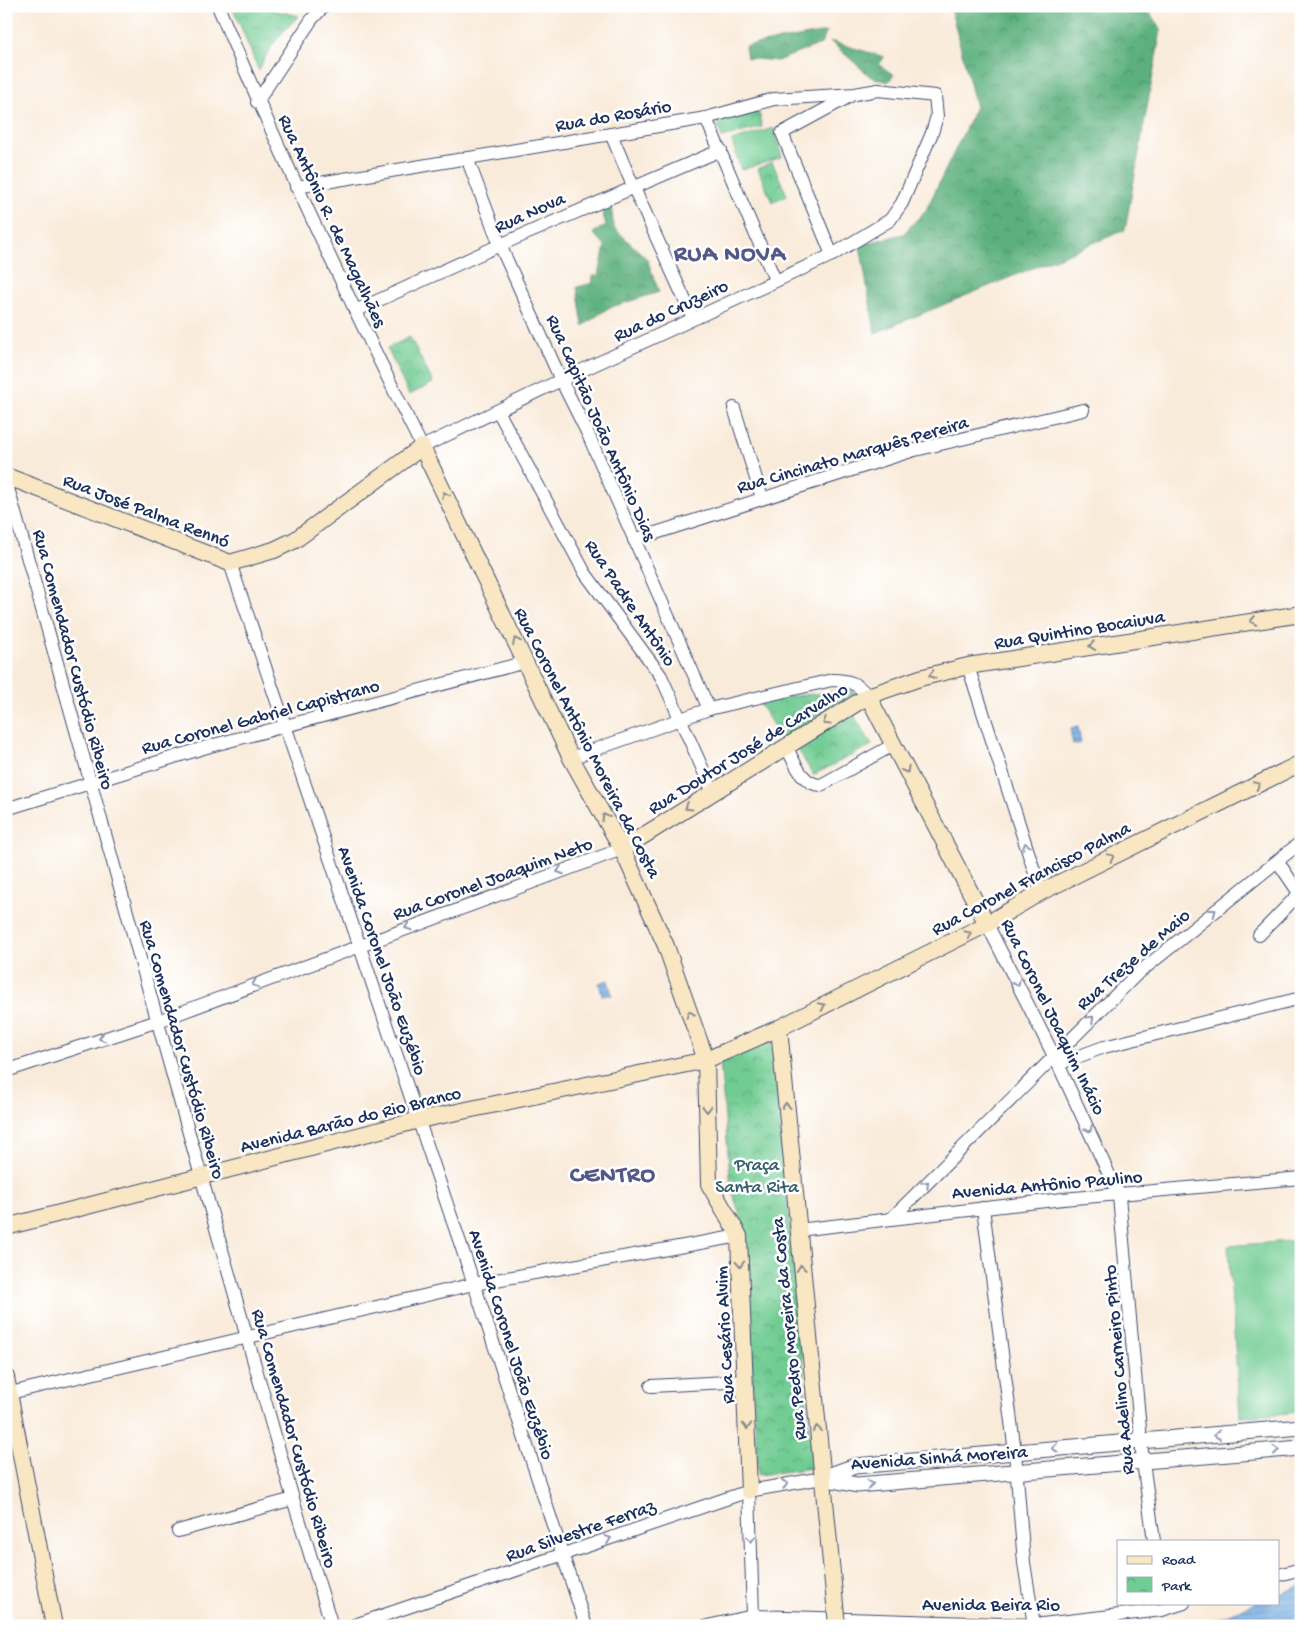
<svg xmlns="http://www.w3.org/2000/svg" width="1307" height="1632" font-family="'Gochi Hand',sans-serif">
  <style>
    .forest { fill: url(#forest-crowns); stroke: #3c706e }
    .park { fill: url(#park-crowns); stroke: #467e78 }
    .pitch { fill: #71cc93; stroke: #467e78 }
    .water { fill: url(#water-rules); stroke: #476da0 }
    .lines { fill: none; stroke-linecap: round; stroke-linejoin: round }
    .minor-casing { stroke: #3c4b71; stroke-width: 14 }
    .tertiary-casing { stroke: #3c4b71; stroke-width: 17 }
    .secondary-casing { stroke: #3c4b71; stroke-width: 18 }
    .minor { stroke: #fff; stroke-width: 12 }
    .tertiary { stroke: #fff; stroke-width: 15 }
    .secondary { stroke: #f9e7c3; stroke-width: 16 }
    .secondary-bridge-casing { stroke: #3c4b71; stroke-width: 18; stroke-linecap: butt }
    .secondary-bridge { stroke: #f9e7c3; stroke-width: 16 }
    .oneway { stroke: #8a8b90 }
    .oneway2 { stroke: #8d97ae }
    .labels { text-anchor: middle; stroke-width: 5; stroke-linejoin: round; paint-order: stroke }
    .street-label { font-size: 19px; fill: #1b2f5e; stroke: #fff }
    .park-label { font-size: 19px; fill: #355e6e; stroke: #fff }
    .district-label { font-size: 24px; font-weight: bold; letter-spacing: 1px; fill: #545888; stroke: #fff }
  </style>
  <defs>
    <pattern id="forest-crowns" width="20" height="18" patternUnits="userSpaceOnUse" patternTransform="scale(1.25)"><rect width="20" height="18" fill="#5cb07d"/><path d="M2 6a3 3 0 1 1 6 0M12 15a3 3 0 1 1 6 0" fill="none" stroke="#4b906a"/></pattern>
    <pattern id="park-crowns" width="20" height="18" patternUnits="userSpaceOnUse" patternTransform="scale(1.25)"><rect width="20" height="18" fill="#71cc93"/><path d="M2 6a3 3 0 1 1 6 0M12 15a3 3 0 1 1 6 0" fill="none" stroke="#5ca67b"/></pattern>
    <pattern id="water-rules" width="6" height="5" patternUnits="userSpaceOnUse" patternTransform="scale(1.25)"><rect width="6" height="5" fill="#73abe2"/><path d="M0 2.5h6" fill="none" stroke="#5e8cba"/></pattern>
  </defs>
  <rect width="100%" height="100%" fill="#fff"/>
  <filter id="ink" filterUnits="userSpaceOnUse"><feTurbulence type="fractalNoise" baseFrequency=".02" numOctaves="2"/><feDisplacementMap in="SourceGraphic" scale="10" xChannelSelector="R" yChannelSelector="G"/><feConvolveMatrix kernelMatrix="1 2 1 2 8 2 1 2 1" color-interpolation-filters="sRGB"/></filter>
  <filter id="wash" filterUnits="userSpaceOnUse"><feTurbulence type="fractalNoise" baseFrequency=".0096" numOctaves="4" result="noise"/><feDisplacementMap in="SourceGraphic" scale="20" xChannelSelector="R" yChannelSelector="G"/><feGaussianBlur stdDeviation="1.12" result="paint"/><feColorMatrix in="noise" values="0 0 0 0 0 0 0 0 0 0 0 0 0 0 0 0 0 1.4 0 .05"/><feComposite in="paint" operator="in"/></filter>
  <g filter="url(#wash)">
    <rect width="100%" height="100%" fill="#f9ebda"/>
    <g class="forest">
      <path d="M950,6h195l16,24 -36,200 -250,103 -15,-88 43,-11 23,-24 50,-103z"/>
      <path d="M827,32l-6,12 -44,17 -30,-3 -2,-12z"/>
      <path d="M830,41l54,16 -5,8 15,10 -6,7 -17,-5z"/>
      <path d="M611,206l3,22 33,31 12,33 -51,16 -25,18 -6,-39 16,-4 -1,-7 7,-1 6,-29 -12,-13 13,-8 -4,-14z"/>
    </g>
    <g class="park">
      <path d="M232,6h24l43,10c-18,17 -31,31 -40,55z"/>
      <path d="M759,112l3,15 -40,11 -6,-18z"/>
      <path d="M772,162l15,33 -15,7 -14,-33z"/>
      <path d="M410,337l23,46 -24,12 -22,-47z"/>
      <path d="M852,690l2,3 -72,46 -25,-39z"/>
      <path d="M853,714l19,31 -59,30 -17,-29z"/>
      <path d="M772,1041l41,427 -55,7 -14,-248 -13,-39 -11,-128z"/>
    </g>
    <g class="pitch">
      <path d="M773,128l9,29 -41,13 -9,-29z"/>
      <path d="M1301,1240v172l-61,5 -12,-171z"/>
    </g>
    <g class="water">
      <path d="M1078,727l3,16 -8,2 -3,-16z"/>
      <path d="M608,980l4,15h-10l-3,-12z"/>
      <path d="M1301,1586v40h-110l15,-3 50,-20h22v-8z"/>
    </g>
  </g>
  <g filter="url(#ink)">
    <g class="lines">
      <g class="minor-casing">
        <g id="minor">
          <path d="M218,6c62,150 132,296 204,441l139,-67 271,-125 58,-35 12,-17 30,-70 5,-17 -2,-20 -57,-6 -23,4 -81,5 -68,19 -410,69"/>
          <path d="M257,102l55,-83 12,-13"/>
          <path d="M706,118l69,162"/>
          <path d="M611,134l22,52 60,132"/>
          <path d="M467,158l33,87 61,135 26,52 122,277"/>
          <path d="M832,255l-50,-122 68,-37"/>
          <path d="M355,311l145,-66 221,-95"/>
          <path d="M734,408l28,90"/>
          <path d="M498,411l87,162 76,103 52,116"/>
          <path d="M6,481l195,695 92,323 39,127"/>
          <path d="M634,540l277,-89 172,-41"/>
          <path d="M230,563l244,721 112,342"/>
          <path d="M968,666l73,226"/>
          <path d="M786,746c8,15 16,39 35,39l72,-40"/>
          <path d="M571,758l138,-49 123,-29c17,0 25,3 36,16"/>
          <path d="M6,809l204,-63 316,-84"/>
          <path d="M1278,862l23,34"/>
          <path d="M987,924l71,140 61,132 24,266 11,79"/>
          <path d="M1259,935l40,-41"/>
          <path d="M1058,1064l46,-17 197,-49"/>
          <path d="M6,1071l152,-50 464,-172"/>
          <path d="M983,1208l32,244 9,111 10,62"/>
          <path d="M892,1218l244,-243 165,-133"/>
          <path d="M798,1230l265,-31 238,-21"/>
          <path d="M651,1386l95,-5"/>
          <path d="M6,1394l468,-110 265,-48"/>
          <path d="M749,1491l4,125"/>
          <path d="M178,1531l115,-32"/>
          <path d="M1278,1575l23,-6"/>
          <path d="M352,1626l397,-135 73,-13"/>
          <path d="M707,1626l46,-10 281,9 128,-15 22,-7"/>
        </g>
      </g>
      <g class="tertiary-casing">
        <g id="tertiary">
          <path d="M822,1478l33,-12 446,-39"/>
          <path d="M823,1478l34,7 444,-37"/>
        </g>
      </g>
      <g class="secondary-casing">
        <g id="secondary">
          <path d="M6,476l224,87 44,-13 21,-10 127,-93 149,311 51,91 44,97 40,114 3,124 30,52 10,255"/>
          <path d="M868,696l119,228"/>
          <path d="M622,849l246,-153 52,-18 48,-12 333,-52"/>
          <path d="M779,1028l56,576"/>
          <path d="M6,1227l413,-107 287,-60 73,-32 208,-104 54,-32 260,-129"/>
          <path d="M6,1377l48,249"/>
        </g>
      </g>
      <use href="#minor" class="minor"/>
      <use href="#tertiary" class="tertiary"/>
      <use href="#secondary" class="secondary"/>
      <g class="secondary-bridge-casing">
        <path id="secondary-bridge" d="M835,1604l2,22"/>
      </g>
      <use href="#secondary-bridge" class="secondary-bridge"/>
    </g>
    <defs><path id="oneway-chevron" d="M-2-3.5L2.5 0L-2 3.5" fill="none" stroke-width="1.6" stroke-linecap="round" stroke-linejoin="round" transform="scale(1.25)"/></defs>
    <g class="oneway">
      <use href="#oneway-chevron" transform="translate(445 495) rotate(-116)"/>
      <use href="#oneway-chevron" transform="translate(1253 621) rotate(171)"/>
      <use href="#oneway-chevron" transform="translate(516 641) rotate(-116)"/>
      <use href="#oneway-chevron" transform="translate(1092 646) rotate(171)"/>
      <use href="#oneway-chevron" transform="translate(932 675) rotate(166)"/>
      <use href="#oneway-chevron" transform="translate(826 722) rotate(148)"/>
      <use href="#oneway-chevron" transform="translate(906 770) rotate(62)"/>
      <use href="#oneway-chevron" transform="translate(1257 785) rotate(-26)"/>
      <use href="#oneway-chevron" transform="translate(688 807) rotate(148)"/>
      <use href="#oneway-chevron" transform="translate(605 817) rotate(-119)"/>
      <use href="#oneway-chevron" transform="translate(1111 857) rotate(-26)"/>
      <use href="#oneway-chevron" transform="translate(968 934) rotate(-26)"/>
      <use href="#oneway-chevron" transform="translate(822 1006) rotate(-26)"/>
      <use href="#oneway-chevron" transform="translate(690 1014) rotate(-109)"/>
      <use href="#oneway-chevron" transform="translate(786 1106) rotate(-95)"/>
      <use href="#oneway-chevron" transform="translate(707 1109) rotate(89)"/>
      <use href="#oneway-chevron" transform="translate(740 1264) rotate(87)"/>
      <use href="#oneway-chevron" transform="translate(801 1268) rotate(-96)"/>
      <use href="#oneway-chevron" transform="translate(747 1426) rotate(88)"/>
      <use href="#oneway-chevron" transform="translate(817 1429) rotate(-96)"/>
    </g>
    <g class="oneway2">
      <use href="#oneway-chevron" transform="translate(1026 846) rotate(-108)"/>
      <use href="#oneway-chevron" transform="translate(560 871) rotate(160)"/>
      <use href="#oneway-chevron" transform="translate(1213 912) rotate(-38)"/>
      <use href="#oneway-chevron" transform="translate(408 927) rotate(160)"/>
      <use href="#oneway-chevron" transform="translate(1017 983) rotate(63)"/>
      <use href="#oneway-chevron" transform="translate(255 984) rotate(159)"/>
      <use href="#oneway-chevron" transform="translate(1091 1019) rotate(-44)"/>
      <use href="#oneway-chevron" transform="translate(102 1038) rotate(163)"/>
      <use href="#oneway-chevron" transform="translate(1089 1129) rotate(65)"/>
      <use href="#oneway-chevron" transform="translate(926 1184) rotate(-45)"/>
      <use href="#oneway-chevron" transform="translate(1217 1435) rotate(175)"/>
      <use href="#oneway-chevron" transform="translate(1055 1448) rotate(174)"/>
      <use href="#oneway-chevron" transform="translate(1276 1450) rotate(-5)"/>
      <use href="#oneway-chevron" transform="translate(785 1484) rotate(-10)"/>
      <use href="#oneway-chevron" transform="translate(870 1484) rotate(-5)"/>
      <use href="#oneway-chevron" transform="translate(608 1539) rotate(-19)"/>
      <use href="#oneway-chevron" transform="translate(751 1539) rotate(88)"/>
    </g>
  </g>
  <g class="labels">
    <g class="street-label">
      <text transform="translate(613 114) rotate(-10)" y="7">Rua do Rosário</text>
      <text transform="translate(529 211) rotate(-24)" y="7">Rua Nova</text>
      <text transform="translate(334 220) rotate(65)" y="7">Rua Antônio R. de Magalhães</text>
      <text transform="translate(670 309) rotate(-25)" y="7">Rua do Cruzeiro</text>
      <text transform="translate(603 427) rotate(66)" y="7">Rua Capitão João Antônio Dias</text>
      <text transform="translate(852 453) rotate(-16)" y="7">Rua Cincinato Marquês Pereira</text>
      <text transform="translate(147 509) rotate(21)" y="7">Rua José Palma Rennó</text>
      <text transform="translate(632 602) rotate(56)" y="7">Rua Padre Antônio</text>
      <text transform="translate(1079 628) rotate(-9)" y="7">Rua Quintino Bocaiuva</text>
      <text transform="translate(75 659) rotate(75)" y="7">Rua Comendador Custódio Ribeiro</text>
      <text transform="translate(260 715) rotate(-15)" y="7">Rua Coronel Gabriel Capistrano</text>
      <text transform="translate(589 742) rotate(63)" y="7">Rua Coronel Antônio Moreira da Costa</text>
      <text transform="translate(747 747) rotate(-32)" y="7">Rua Doutor José de Carvalho</text>
      <text transform="translate(492 877) rotate(-20)" y="7">Rua Coronel Joaquim Neto</text>
      <text transform="translate(1030 877) rotate(-28)" y="7">Rua Coronel Francisco Palma</text>
      <text transform="translate(1132 958) rotate(-41)" y="7">Rua Treze de Maio</text>
      <text transform="translate(384 960) rotate(71)" y="7">Avenida Coronel João Euzébio</text>
      <text transform="translate(1055 1016) rotate(64)" y="7">Rua Coronel Joaquim Inácio</text>
      <text transform="translate(184 1049) rotate(74)" y="7">Rua Comendador Custódio Ribeiro</text>
      <text transform="translate(350 1118) rotate(-14)" y="7">Avenida Barão do Rio Branco</text>
      <text transform="translate(1047 1183) rotate(-5)" y="7">Avenida Antônio Paulino</text>
      <text transform="translate(787 1329) rotate(-96)" y="7">Rua Pedro Moreira da Costa</text>
      <text transform="translate(723 1335) rotate(-93)" y="7">Rua Cesário Alvim</text>
      <text transform="translate(513 1344) rotate(72)" y="7">Avenida Coronel João Euzébio</text>
      <text transform="translate(1117 1370) rotate(-95)" y="7">Rua Adelino Carneiro Pinto</text>
      <text transform="translate(296 1438) rotate(74)" y="7">Rua Comendador Custódio Ribeiro</text>
      <text transform="translate(939 1456) rotate(-4)" y="7">Avenida Sinhá Moreira</text>
      <text transform="translate(580 1529) rotate(-19)" y="7">Rua Silvestre Ferraz</text>
      <text x="991" y="1610">Avenida Beira Rio</text>
    </g>
    <g class="park-label">
      <text x="757" y="1170">Praça<tspan x="757" dy="22">Santa Rita</tspan></text>
    </g>
    <g class="district-label">
      <text x="730" y="260">RUA NOVA</text>
      <text x="613" y="1181">CENTRO</text>
    </g>
  </g>
  <rect width="1307" height="1632" fill="none" stroke="#fff" stroke-width="25"/>
  <rect x="1117" y="1540" width="162" height="65" fill="#ffffff" stroke="#a4acbf"/>
  <rect x="1127" y="1556" width="25" height="8" fill="#f9e7c3" stroke="#a4acbf"/>
  <text x="1162" y="1564" font-size="15" fill="#1b2f5e">Road</text>
  <rect x="1127" y="1577" width="25" height="15" fill="url(#park-crowns)" stroke="#a4acbf"/>
  <text x="1162" y="1590" font-size="15" fill="#1b2f5e">Park</text>
</svg>
